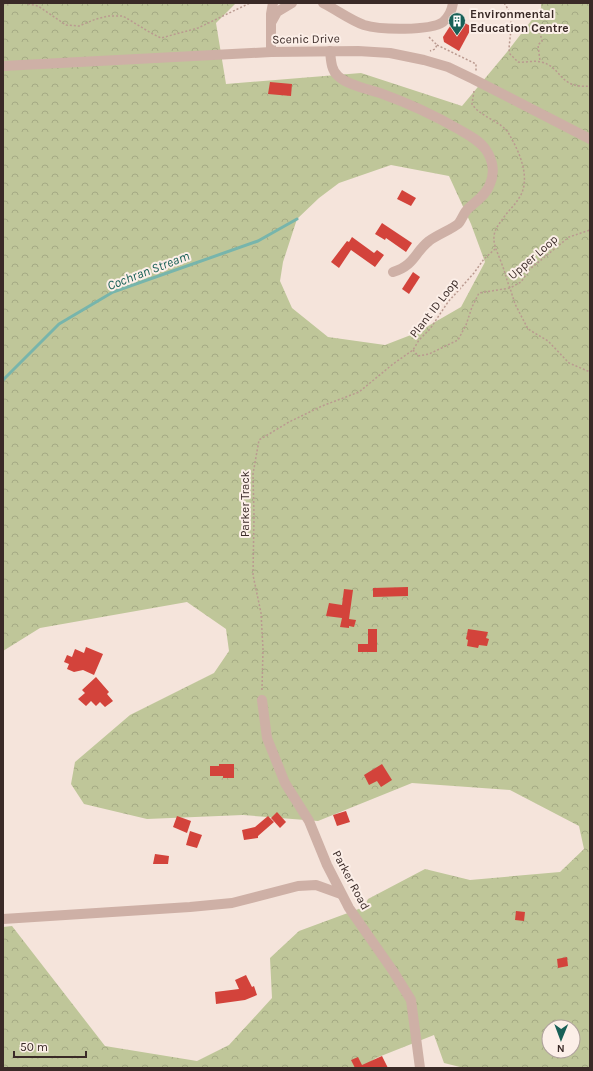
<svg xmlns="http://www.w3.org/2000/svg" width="593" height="1071" font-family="Karla,sans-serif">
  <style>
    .forest { fill: url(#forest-crowns); fill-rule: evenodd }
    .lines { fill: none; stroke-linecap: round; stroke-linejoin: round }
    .stream { stroke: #77b5ac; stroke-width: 3 }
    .building { fill: #d3433b }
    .path { stroke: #ba9a90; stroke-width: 1.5; stroke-dasharray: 2 2; stroke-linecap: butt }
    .minor { stroke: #ceb0a6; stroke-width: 10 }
    .labels { text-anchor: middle; stroke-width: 4; stroke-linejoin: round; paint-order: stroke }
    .poi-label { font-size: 12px; font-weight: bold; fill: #3a2a27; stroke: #fcefe8; text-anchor: start }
    .street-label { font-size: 12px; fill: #3a2a27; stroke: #fcefe8 }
    .water-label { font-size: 13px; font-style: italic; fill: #186057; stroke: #fcefe8 }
  </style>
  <defs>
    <pattern id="forest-crowns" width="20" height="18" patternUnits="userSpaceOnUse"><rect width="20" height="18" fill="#bfc699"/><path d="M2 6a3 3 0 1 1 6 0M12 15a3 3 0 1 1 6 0" fill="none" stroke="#a5aa84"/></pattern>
  </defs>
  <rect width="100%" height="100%" fill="#f5e4db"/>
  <path class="forest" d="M3,3h233l-20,20 10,61 135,-11 101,33 45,-54 34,-44v-5h49v1065h-126l-20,-5 -10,-28 -58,23 -14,10h-359v-141l9,-1 93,120 92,15 32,-16 43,-47 -2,-40 29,-27 65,-24 4,-8 57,-30 45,11 90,-8 24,-23 -5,-23 -69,-36 -98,-7 -94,38 -75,-6 -96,4 -63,-15 -13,-20 4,-22 55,-47 84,-42 15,-22 -3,-22 -39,-27 -147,26 -37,23zM391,165l58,11 22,48 14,38 -24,45 -45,26 -31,12 -57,-8 -36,-29 -12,-27 3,-19 14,-43 22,-21 20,-15zM549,1027h24v24h-24z"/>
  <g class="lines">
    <path class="stream" d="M3,380l56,-56 54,-32 145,-51 39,-22"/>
  </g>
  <g class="building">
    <path d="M458,19l14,8 -13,24 -15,-9 -1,-5 11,-17z"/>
    <path d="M270,82l22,2 -1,12 -23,-2z"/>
    <path d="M402,190l14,8 -5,8 -14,-7z"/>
    <path d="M382,223l30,20 -6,9 -20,-14 -1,2 -10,-6z"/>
    <path d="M352,237l22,16 3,-3 7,5 -9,12 -24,-17 -12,18 -8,-6 16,-21 2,1z"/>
    <path d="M413,272l7,5 -11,17 -7,-5z"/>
    <path d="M408,587v9l-35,1v-9z"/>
    <path d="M344,589l9,1 -4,29 7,1 -2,7 -5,-1v2l-9,-1 2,-9 -16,-2 3,-13 13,2z"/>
    <path d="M368,629h9v23h-19v-8h10z"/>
    <path d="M468,629l20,3 -2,6 3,1 -2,7 -8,-1 -1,3 -11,-2 1,-6 -2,-1z"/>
    <path d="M86,647l17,7 -9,21 -11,-5 -9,2 -7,-3 2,-5 -5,-2 3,-7 5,2 3,-8 9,4z"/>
    <path d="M96,677l13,15 -2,2 6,7 -8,6 -5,-5 -4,4 -5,-5 -5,5 -8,-7 7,-6 -3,-3z"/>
    <path d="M219,764h15v14h-11v-2h-13v-10h9z"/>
    <path d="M382,764l10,16 -11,7 -4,-6 -8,4 -5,-10z"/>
    <path d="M346,811l4,11 -13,4 -4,-11z"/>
    <path d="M277,812l9,10 -6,6 -9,-10z"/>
    <path d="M177,816l14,5 -4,12 -14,-6z"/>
    <path d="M268,816l6,6 -16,14v2l-14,2 -2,-10 13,-3z"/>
    <path d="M190,831l12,4 -5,13 -11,-3z"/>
    <path d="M155,854l14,2 -1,8h-15z"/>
    <path d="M516,911l9,1 -1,9 -9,-1z"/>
    <path d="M567,957l1,9 -10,2 -1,-9z"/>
    <path d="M246,975l6,12 2,-1 3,9 -12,5 -29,4 -1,-12 24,-3 -4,-9z"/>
    <path d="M382,1056l6,12h-33l-4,-8 7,-3 4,8z"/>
  </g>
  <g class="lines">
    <g class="path">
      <path d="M24,3l14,3 28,19 13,1 17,-7 12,-3h15l28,17 10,5 37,-10 52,-25"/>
      <path d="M504,3c11,14 6,30 5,46l1,5 8,8c7,1 16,-2 23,0 22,5 17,27 49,24"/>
      <path d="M3,4l11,-1"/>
      <path d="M539,28l3,13 -4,4 2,16"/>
      <path d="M429,37l8,8 -2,4 -5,2"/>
      <path d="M437,45l39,19v7"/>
      <path d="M474,91l-2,13c8,13 31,18 37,30 10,17 23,45 10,64 -4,7 -10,12 -15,19 -4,6 -9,11 -10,19 -1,9 4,17 7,26 4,9 5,17 9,26l11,-6 9,-13 39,-32 21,-7"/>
      <path d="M413,350l5,6 11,-2 29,-14 8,-15 6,-18 7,-14 31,-5 5,16 13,25 20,12 21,22 21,9"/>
      <path d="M590,432v8"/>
      <path d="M262,690l1,-41 -2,-36 -8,-38 1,-59 -1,-42 6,-34 30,-18 33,-16 37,-14 34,-28 20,-14 6,-10 11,-11 18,-27 26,-29 10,-14 11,-10"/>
    </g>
    <g class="minor">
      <path d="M323,3c14,7 27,17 41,22 16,5 66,6 79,-3 6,-5 9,-12 10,-19"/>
      <path d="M272,21l5,-9 15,-9"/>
      <path d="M330,51c1,9 1,19 8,25 9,9 30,13 42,17 28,10 54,22 80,37 9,5 20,11 26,20 7,10 9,23 4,34 -4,12 -16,18 -24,27 -3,4 -5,10 -8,13 -6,5 -21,11 -29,17 -15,12 -14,24 -36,31"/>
      <path d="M271,52v-38l2,-11"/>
      <path d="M3,66l268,-14 87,-1 32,2 34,7 24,7 25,12 117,60"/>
      <path d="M262,700l5,38 18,45 24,38 18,44 22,43 44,63 18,29 9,68"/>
      <path d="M3,919l187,-12 42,-4 66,-17 18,-1 25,9"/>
    </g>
  </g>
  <defs>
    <g id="building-pin" transform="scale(0.9)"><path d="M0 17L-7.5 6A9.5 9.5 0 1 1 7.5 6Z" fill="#186057" stroke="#fcefe8"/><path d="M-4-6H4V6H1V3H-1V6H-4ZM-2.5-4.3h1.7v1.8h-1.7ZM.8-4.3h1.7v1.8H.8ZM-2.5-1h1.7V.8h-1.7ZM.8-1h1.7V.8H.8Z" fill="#fff"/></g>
  </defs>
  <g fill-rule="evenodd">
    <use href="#building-pin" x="457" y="21"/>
  </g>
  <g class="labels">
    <g class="poi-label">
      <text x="470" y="18">Environmental<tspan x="470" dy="14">Education Centre</tspan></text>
    </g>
    <g class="street-label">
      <text transform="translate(306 39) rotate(-1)" y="4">Scenic Drive</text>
      <text transform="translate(533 257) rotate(-41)" y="4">Upper Loop</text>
      <text transform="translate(434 308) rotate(-52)" y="4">Plant ID Loop</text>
      <text transform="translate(245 504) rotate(-90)" y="4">Parker Track</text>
      <text transform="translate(351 880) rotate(62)" y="4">Parker Road</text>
    </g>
    <g class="water-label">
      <text transform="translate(148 270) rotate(-21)" y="5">Cochran Stream</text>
    </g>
  </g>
  <rect width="593" height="1071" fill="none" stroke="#3a2a27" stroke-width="8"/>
  <g transform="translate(561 1039) rotate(181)"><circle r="19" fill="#fcefe8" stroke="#aea09b"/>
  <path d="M0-3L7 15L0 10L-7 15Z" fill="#186057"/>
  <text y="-6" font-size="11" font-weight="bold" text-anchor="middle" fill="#3a2a27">N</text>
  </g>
  <path d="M14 1051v6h72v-6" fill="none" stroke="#3a2a27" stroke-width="2"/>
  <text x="20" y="1051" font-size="12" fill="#3a2a27" stroke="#fcefe8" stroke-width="3" paint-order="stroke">50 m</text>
</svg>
